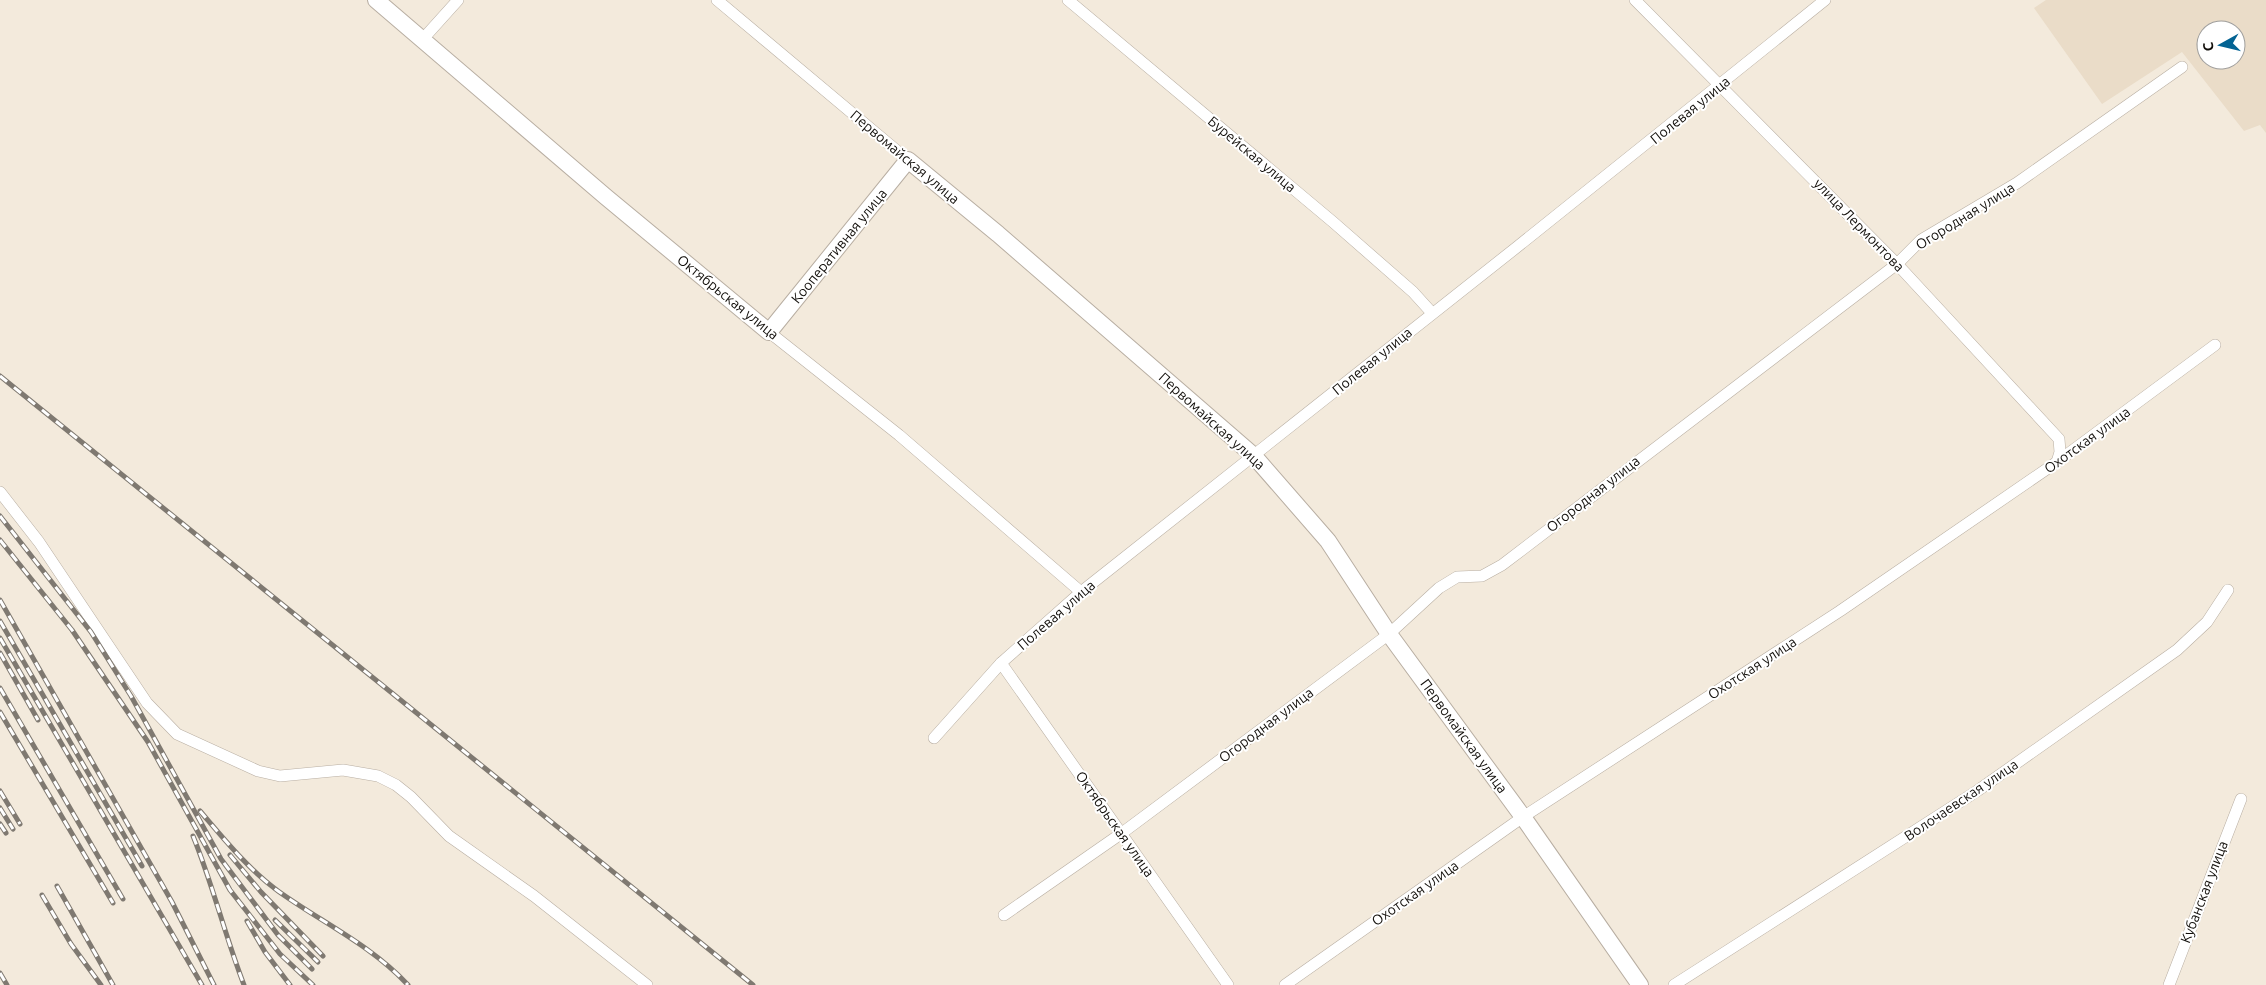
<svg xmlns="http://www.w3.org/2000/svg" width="2266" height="985" font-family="Ubuntu,sans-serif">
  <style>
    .built { fill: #eadcc8; fill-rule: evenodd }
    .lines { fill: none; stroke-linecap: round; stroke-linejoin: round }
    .street-casing { stroke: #b8aea2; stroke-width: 12 }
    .secondary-casing { stroke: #b8aea2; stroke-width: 18 }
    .street { stroke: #fff; stroke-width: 11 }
    .secondary { stroke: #fff; stroke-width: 16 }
    .rail-casing { stroke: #7f7971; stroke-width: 5 }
    .rail { stroke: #fff; stroke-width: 3; stroke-dasharray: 9; stroke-linecap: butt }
    .labels { text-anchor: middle; stroke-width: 4; stroke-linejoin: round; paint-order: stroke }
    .street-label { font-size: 14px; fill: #110e0a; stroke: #fff }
  </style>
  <rect width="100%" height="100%" fill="#f3eadc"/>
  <path class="built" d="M2046,0h220v133l-6,-8 -16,6 -62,-79 -80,52 -68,-96zM2206,30h30v30h-30z"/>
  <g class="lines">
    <g class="street-casing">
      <g id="street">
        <path d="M717,0l191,160"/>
        <path d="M1068,0l265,222 80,70 19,21"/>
        <path d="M1635,0l262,264 162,175 1,13 -3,10"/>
        <path d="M422,40l36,-40"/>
        <path d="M769,332l130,103 182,157"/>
        <path d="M0,492l39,50 108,161 30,31 81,37 22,5 63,-6 35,6 18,9 15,12 38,39 85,60 113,89"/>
        <path d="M1001,663l227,322"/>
        <path d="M934,738l67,-75 80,-71 436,-345 308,-247"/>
        <path d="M1004,915l118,-82 267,-199 50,-46 18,-11 25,-1 20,-11 395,-301 24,-24 96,-57 165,-116"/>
        <path d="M1285,985l238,-168 317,-206 217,-149 158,-117"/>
        <path d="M1674,985l303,-194 200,-141 30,-28 21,-32"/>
        <path d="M2169,985l72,-186"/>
      </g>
    </g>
    <g class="secondary-casing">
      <path id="secondary" d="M376,0l230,197 163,135 139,-172 90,74 256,222 74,85 61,93 134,183 117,168"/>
    </g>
    <use href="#street" class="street"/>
    <use href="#secondary" class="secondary"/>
    <g class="rail-casing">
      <g id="rail">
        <path d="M0,376l753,609"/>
        <path d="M0,516l91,116 40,64 90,163 57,76 34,34"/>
        <path d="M0,540l72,90 76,112 82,148 50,64 33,31"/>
        <path d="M0,600l172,302 42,83"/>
        <path d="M0,621l142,245"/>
        <path d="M0,638l202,347"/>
        <path d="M0,653l38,67"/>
        <path d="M0,688l123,211"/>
        <path d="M0,712l113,191"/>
        <path d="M0,791l20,33"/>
        <path d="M0,808l13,21"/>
        <path d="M200,811c24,28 48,58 78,80 43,31 93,54 130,94"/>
        <path d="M0,824l6,9"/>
        <path d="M193,836c20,49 32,100 51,149"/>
        <path d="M230,855l31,37 62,64"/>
        <path d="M57,886l56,99"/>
        <path d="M42,895l29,49 30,41"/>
        <path d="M275,920l43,42"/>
        <path d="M247,921l18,31 25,33"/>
        <path d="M0,973l7,12"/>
      </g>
    </g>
    <use href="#rail" class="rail"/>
  </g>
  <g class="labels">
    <g class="street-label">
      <text transform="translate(1690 110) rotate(-39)" y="5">Полевая улица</text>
      <text transform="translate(1252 154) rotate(40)" y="5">Бурейская улица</text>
      <text transform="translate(905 157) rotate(40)" y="5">Первомайская улица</text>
      <text transform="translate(1965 216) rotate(-32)" y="5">Огородная улица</text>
      <text transform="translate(1859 225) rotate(46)" y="5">улица Лермонтова</text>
      <text transform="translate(839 246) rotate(-51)" y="5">Кооперативная улица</text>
      <text transform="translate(728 297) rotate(39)" y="5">Октябрьская улица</text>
      <text transform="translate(1372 361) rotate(-39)" y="5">Полевая улица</text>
      <text transform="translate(1212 421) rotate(42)" y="5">Первомайская улица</text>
      <text transform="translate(2087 440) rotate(-36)" y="5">Охотская улица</text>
      <text transform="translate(1593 494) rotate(-38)" y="5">Огородная улица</text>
      <text transform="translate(1056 615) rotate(-41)" y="5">Полевая улица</text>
      <text transform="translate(1752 668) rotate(-33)" y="5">Охотская улица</text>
      <text transform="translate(1266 725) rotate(-37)" y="5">Огородная улица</text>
      <text transform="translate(1464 736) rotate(54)" y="5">Первомайская улица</text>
      <text transform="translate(1961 800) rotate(-34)" y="5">Волочаевская улица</text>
      <text transform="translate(1115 824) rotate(55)" y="5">Октябрьская улица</text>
      <text transform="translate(2204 892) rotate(-69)" y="5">Кубанская улица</text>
      <text transform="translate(1415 893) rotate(-35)" y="5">Охотская улица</text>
    </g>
  </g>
  <g transform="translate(2221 45) rotate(262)"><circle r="24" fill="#ffffff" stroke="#a09f9d"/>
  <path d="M0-4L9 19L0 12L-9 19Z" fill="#036393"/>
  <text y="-8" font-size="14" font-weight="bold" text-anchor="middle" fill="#110e0a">С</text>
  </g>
</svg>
